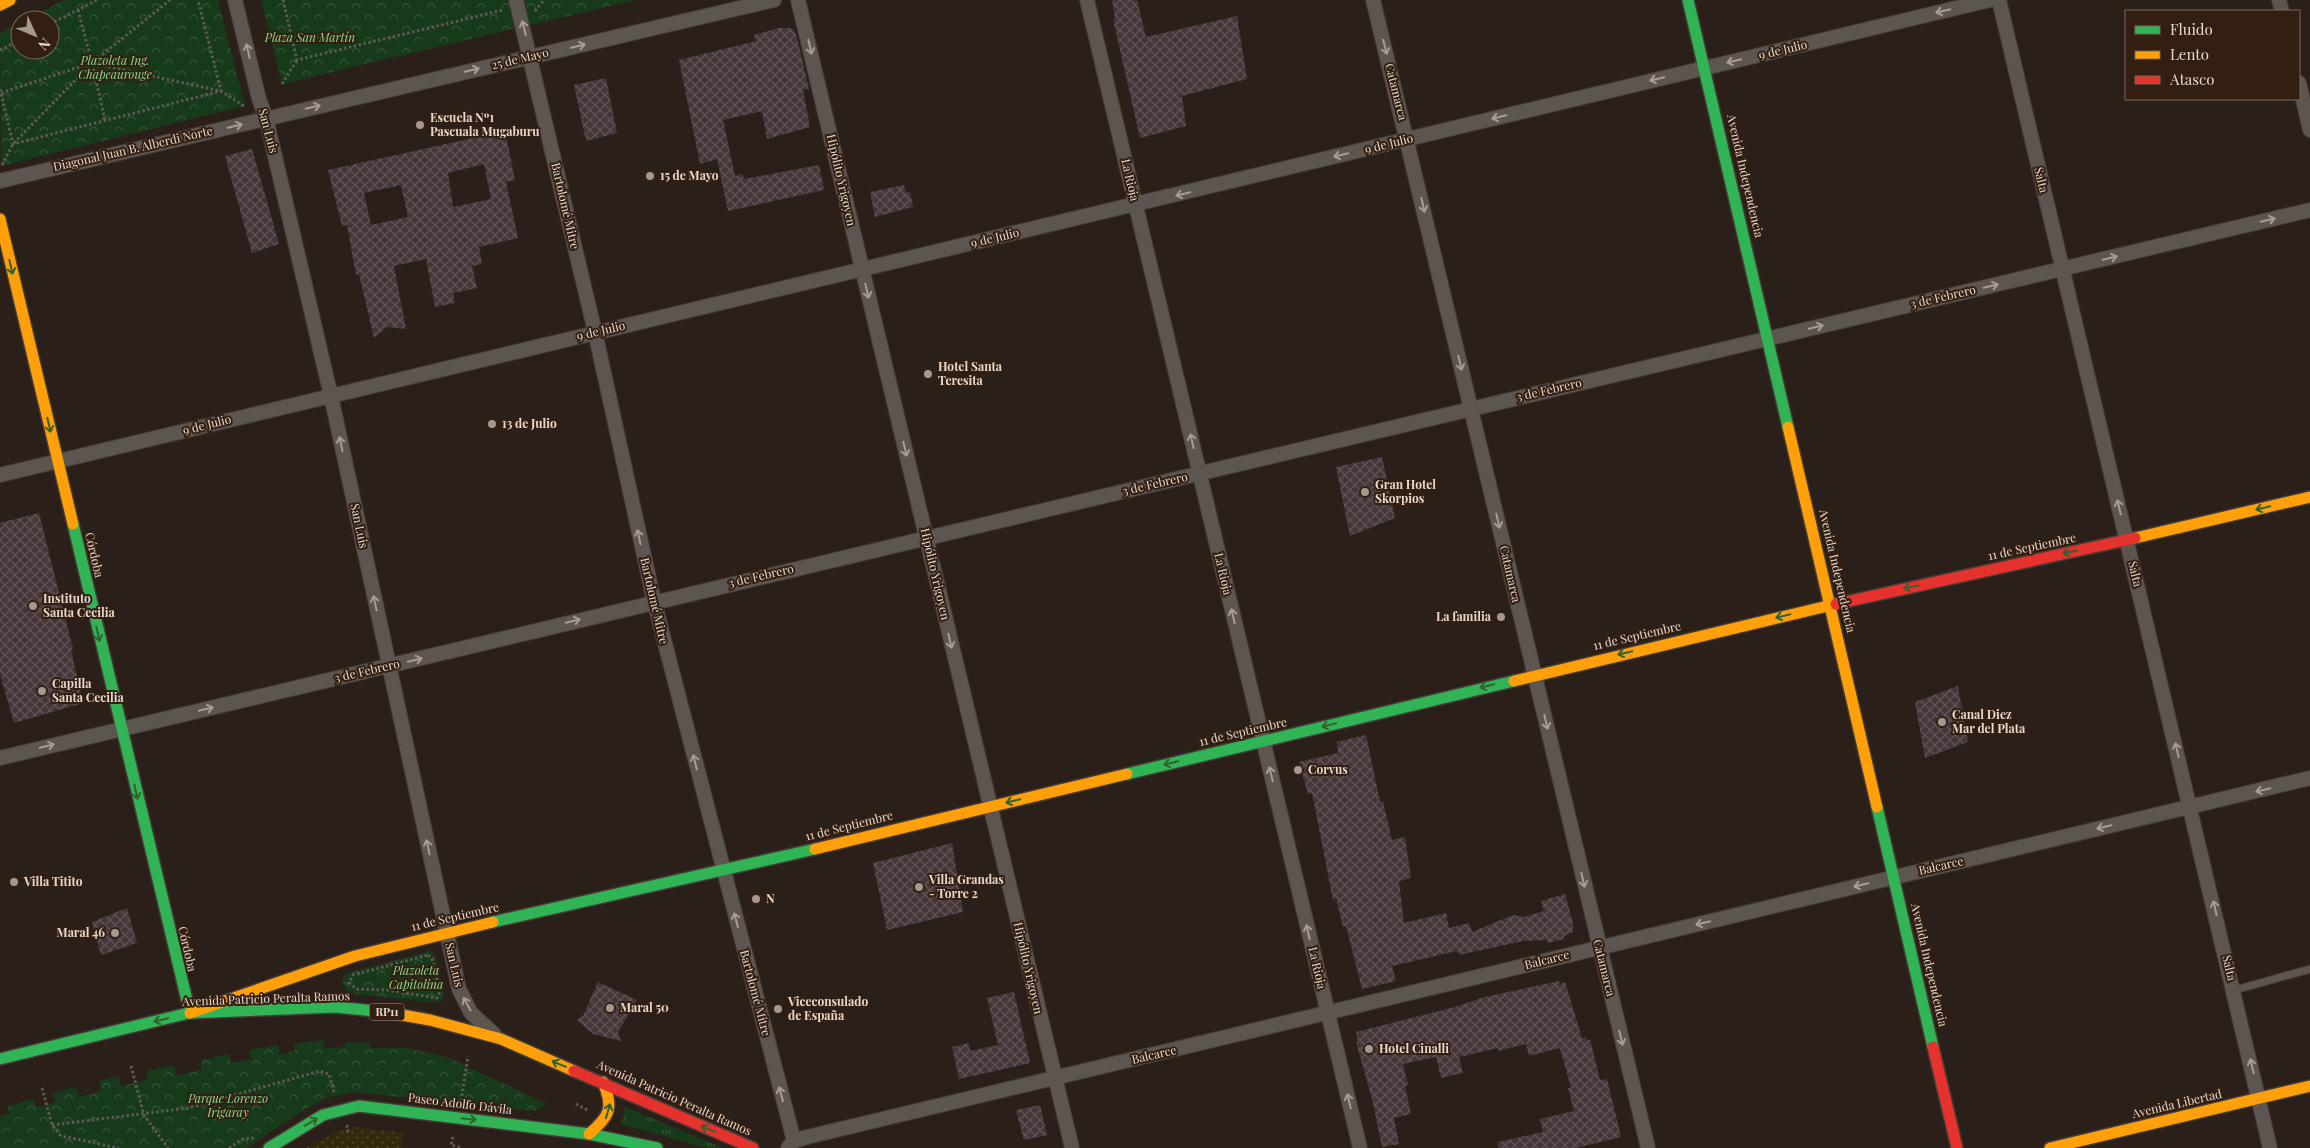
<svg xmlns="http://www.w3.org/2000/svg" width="2310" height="1148" font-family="'Playfair Display',serif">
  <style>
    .grass { fill: url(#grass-tufts) }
    .sand { fill: url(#sand-dots) }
    .park { fill: url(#park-crowns) }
    .building { fill: url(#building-cross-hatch); fill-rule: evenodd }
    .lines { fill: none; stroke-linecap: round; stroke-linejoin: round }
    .lane-casing { stroke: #453b36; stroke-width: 9 }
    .street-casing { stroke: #453b36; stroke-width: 16 }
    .fast-casing { stroke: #453b36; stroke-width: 14 }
    .slow-casing { stroke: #453b36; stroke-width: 14 }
    .jam-casing { stroke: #453b36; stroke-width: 14 }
    .path { stroke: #615954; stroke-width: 3; stroke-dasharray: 2.5 2.5; stroke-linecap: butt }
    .lane { stroke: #5d554f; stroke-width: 7 }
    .street { stroke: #5d554f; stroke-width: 14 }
    .fast { stroke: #30b455; stroke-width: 11 }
    .slow { stroke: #ff9f0a; stroke-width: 11 }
    .jam { stroke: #e5322d; stroke-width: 11 }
    .oneway { stroke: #a89d95 }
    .oneway2 { stroke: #326230 }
    .poi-dot { fill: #a5988f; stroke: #331f11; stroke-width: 2 }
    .labels { text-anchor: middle; stroke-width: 4; stroke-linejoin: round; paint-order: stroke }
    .shield { fill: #331f11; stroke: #b0a096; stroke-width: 1 }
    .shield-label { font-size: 11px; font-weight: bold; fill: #e6d8cf }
    .park-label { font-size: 12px; font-style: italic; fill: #84d98d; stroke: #331f11 }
    .street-label { font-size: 12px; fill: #e6d8cf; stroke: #331f11 }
    .poi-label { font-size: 12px; font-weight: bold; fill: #e6d8cf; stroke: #331f11; text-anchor: start }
  </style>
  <defs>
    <pattern id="grass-tufts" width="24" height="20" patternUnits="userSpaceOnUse" patternTransform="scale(1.25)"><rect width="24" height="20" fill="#163a1a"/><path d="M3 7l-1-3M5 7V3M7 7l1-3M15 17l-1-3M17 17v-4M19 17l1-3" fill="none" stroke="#38563a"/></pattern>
    <pattern id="sand-dots" width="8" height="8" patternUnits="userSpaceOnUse" patternTransform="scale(1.25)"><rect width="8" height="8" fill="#322a0c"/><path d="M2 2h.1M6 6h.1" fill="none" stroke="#50482e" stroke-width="1.8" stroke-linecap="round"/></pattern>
    <pattern id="park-crowns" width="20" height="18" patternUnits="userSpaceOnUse" patternTransform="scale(1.25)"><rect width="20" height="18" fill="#163a1a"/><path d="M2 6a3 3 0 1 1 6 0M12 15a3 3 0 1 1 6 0" fill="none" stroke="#38563a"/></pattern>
    <pattern id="building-cross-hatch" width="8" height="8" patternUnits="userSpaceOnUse" patternTransform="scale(1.25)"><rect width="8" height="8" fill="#46363a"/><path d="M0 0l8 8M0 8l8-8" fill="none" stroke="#615255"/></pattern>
  </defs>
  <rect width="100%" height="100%" fill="#2b2019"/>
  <path class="grass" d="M623,1106l100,42h-17l-86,-24 4,-9z"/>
  <path class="sand" d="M355,1127l49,6 -3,13 4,2h-99l34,-18z"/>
  <g class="park">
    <path d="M64,0h154l27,106 -244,60 -1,-133 20,-10v27h30v-30h-24z"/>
    <path d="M261,0h374l-353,84z"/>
    <path d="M430,951l5,4 9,39 -1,6 -4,3 -83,-9 -9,-3 -4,-6v-7l5,-5z"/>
    <path d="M323,1040l2,8 20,-1v-5l25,1v5h36l41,9 100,47 -12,7 -183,-19 -26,6 -24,13 -55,37h-247v-32l9,-2 -1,-8 25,-7 3,8 19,-5 -2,-9 22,-6 4,10 22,-6 -2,-10 20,-5 2,10 27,-6 -1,-9 27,-6 2,10 26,-5 -1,-10 28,-6 2,9 20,-4 -2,-9 29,-5 2,9 15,-3 -1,-7z"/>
  </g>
  <g class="building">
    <path d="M1112,0h25l9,37 91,-21 10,63 -65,17 4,30 -46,12 -27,-119 2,-1z"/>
    <path d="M779,28h11l5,4 2,6 12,51 -6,1 7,37 -43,12 -5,-28 -39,9 12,56 7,-2 2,5 75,-14 5,25 -96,21 -11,-52 -17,5 -21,-104 77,-19 -2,-6z"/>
    <path d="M606,78l11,55 -31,8 -12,-56z"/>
    <path d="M505,131l10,49 -9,2 12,56 -39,9 3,17 -10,2 5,22 -24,5 2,10 -20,4 -9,-48 -32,7 12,63 -19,-2 -13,11 -15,-64 -3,1 -9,-50 -5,1 -14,-56zM484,164l7,35 -38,8 -5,-34zM401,185l7,32 -37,8 -7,-32z"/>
    <path d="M252,149l27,95 -27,9 -27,-97z"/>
    <path d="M904,185l2,8 4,-1 3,15 -38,10 -5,-25z"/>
    <path d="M1382,457l13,61 -45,18 -14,-69z"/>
    <path d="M39,513l34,136 -2,1 12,53 -69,20 -14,-49v-151z"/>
    <path d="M1958,686l10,56 -43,16 -10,-56z"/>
    <path d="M1366,735l14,67h3l9,38 13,-3 6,41 -12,3 5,42 42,-10 3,15 20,-5 3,9 41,-17 11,2 20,-6 -3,-10 24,-7 8,29v9l-9,4v3l-16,4 -2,-3 -23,1 -64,14 -2,-4 -65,15 4,15 -34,8 -16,-63 -3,1 -7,-29 -3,2 -21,-107 -4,1 -9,-32 39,-9 -1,-11z"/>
    <path d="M952,843l11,69 -76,18 -14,-67z"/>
    <path d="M127,908l10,35 -36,12 -9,-33z"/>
    <path d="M1559,981l1,3 5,-2 17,56 4,-1 1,4 3,-2 10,41 7,-1 14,58 -45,11h-78v-6l45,-10 -3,-13 34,-8 -6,-23h3l-11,-40 -31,8 -3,-12 -28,7v-3l-39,9 4,16 -22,5 -5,-21 -33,7 5,21 -3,1 6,28 -17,4 5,26 -17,3 -10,-48 -16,-57h2l-2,-10 99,-25 30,-10z"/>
    <path d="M598,982l39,18 -19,32 3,9 -28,-7 -16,-14 6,-4z"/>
    <path d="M1014,992l16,71 -71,16 -7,-32 17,-4 1,8 28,-6 -11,-47z"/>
    <path d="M1040,1105l7,30 -23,5 -8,-30z"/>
  </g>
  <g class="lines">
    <g class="lane-casing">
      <path id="lane" d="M2235,990l75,-21"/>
    </g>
    <g class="street-casing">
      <g id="street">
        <path d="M235,0l24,99 7,19 65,278 128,593 12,24 23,21"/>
        <path d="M516,0l79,332 59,269 140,540"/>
        <path d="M798,0l274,1148"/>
        <path d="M1087,0l273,1148"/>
        <path d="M1373,0l275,1148"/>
        <path d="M1999,0l271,1148"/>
        <path d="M2279,0l3,11"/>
        <path d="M2299,83l11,47"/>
        <path d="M0,181l774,-181"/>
        <path d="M0,475l1990,-475"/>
        <path d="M0,758l2310,-548"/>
        <path d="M788,1148l6,-7 13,-4 1503,-359"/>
      </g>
    </g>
    <g class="fast-casing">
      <g id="fast">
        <path d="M1688,0l100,427"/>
        <path d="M73,524l117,489"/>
        <path d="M1127,774l387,-93"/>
        <path d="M1877,807l56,240"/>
        <path d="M493,922l322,-73"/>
        <path d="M0,1059l189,-46 146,-6 50,5"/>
        <path d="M269,1148l54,-33 36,-9 230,28 68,14"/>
      </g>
    </g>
    <g class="slow-casing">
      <g id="slow">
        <path d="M0,5l10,-5"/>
        <path d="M0,219l73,305"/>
        <path d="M1788,427l89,380"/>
        <path d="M2135,538l175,-41"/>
        <path d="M1514,681l322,-77"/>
        <path d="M815,849l312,-75"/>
        <path d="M385,1012l45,8 71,19 73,32"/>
        <path d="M190,1013l165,-57 138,-34"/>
        <path d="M589,1134c21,-18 25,-26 14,-52"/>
        <path d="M2050,1148l260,-62"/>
      </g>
    </g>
    <g class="jam-casing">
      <g id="jam">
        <path d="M1836,604l299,-66"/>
        <path d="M1933,1047l24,101"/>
        <path d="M574,1071l179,77"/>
      </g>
    </g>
    <g class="path">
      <path d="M283,0l14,60 206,-50"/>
      <path d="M78,10l14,53"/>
      <path d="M535,11l9,-11"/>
      <path d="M50,24l47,-24"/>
      <path d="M0,50l20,-10"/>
      <path d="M282,84l15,-24"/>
      <path d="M0,89l13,55 208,-53 -23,-91"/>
      <path d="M1,93l90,-30"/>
      <path d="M105,120l-13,-57 129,28 23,15"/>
      <path d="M2,165l11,-21 79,-81 78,-63"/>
      <path d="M428,955l4,4 8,33 -3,6 -50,-8 -30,-1 -8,-6 4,-8z"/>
      <path d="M394,965l8,6"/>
      <path d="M413,973l23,1"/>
      <path d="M404,993l2,-11"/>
      <path d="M131,1066l13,49 24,33"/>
      <path d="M42,1088l10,37 9,11 58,12"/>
      <path d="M461,1101l7,-45"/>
      <path d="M576,1104l13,7"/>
      <path d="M52,1125l136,-17 132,-37 9,3 5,18"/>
      <path d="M347,1125l1,10"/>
      <path d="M453,1137l-2,8 11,3"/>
      <path d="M229,1148l14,-9 11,-1"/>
    </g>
    <use href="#lane" class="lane"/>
    <use href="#street" class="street"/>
    <use href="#fast" class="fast"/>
    <use href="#slow" class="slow"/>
    <use href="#jam" class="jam"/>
  </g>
  <defs><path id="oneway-shaft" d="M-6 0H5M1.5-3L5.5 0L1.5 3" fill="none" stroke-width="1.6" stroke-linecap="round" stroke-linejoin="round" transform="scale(1.25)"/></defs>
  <g class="oneway">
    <use href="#oneway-shaft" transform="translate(1943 11) rotate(167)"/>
    <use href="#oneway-shaft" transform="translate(524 28) rotate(-104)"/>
    <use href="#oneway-shaft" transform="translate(578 46) rotate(-13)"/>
    <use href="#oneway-shaft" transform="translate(810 47) rotate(77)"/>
    <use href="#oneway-shaft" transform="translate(1385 47) rotate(76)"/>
    <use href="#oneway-shaft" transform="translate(248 51) rotate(-103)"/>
    <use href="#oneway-shaft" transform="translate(1734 61) rotate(167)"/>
    <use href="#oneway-shaft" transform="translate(472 70) rotate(-13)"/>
    <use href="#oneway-shaft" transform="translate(1657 79) rotate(167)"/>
    <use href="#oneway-shaft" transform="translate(313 107) rotate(-13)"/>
    <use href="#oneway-shaft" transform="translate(1499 117) rotate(167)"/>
    <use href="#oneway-shaft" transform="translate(235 126) rotate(-13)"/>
    <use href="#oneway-shaft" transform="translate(1341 155) rotate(166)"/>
    <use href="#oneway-shaft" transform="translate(1183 194) rotate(166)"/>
    <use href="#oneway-shaft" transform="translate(1423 205) rotate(77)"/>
    <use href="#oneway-shaft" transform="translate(2268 220) rotate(-13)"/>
    <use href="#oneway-shaft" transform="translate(2110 258) rotate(-13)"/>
    <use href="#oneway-shaft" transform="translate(1991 286) rotate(-13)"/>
    <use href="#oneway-shaft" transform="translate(867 291) rotate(77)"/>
    <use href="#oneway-shaft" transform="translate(1816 327) rotate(-13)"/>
    <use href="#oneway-shaft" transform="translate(1460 363) rotate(77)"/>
    <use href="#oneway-shaft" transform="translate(1192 441) rotate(-103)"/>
    <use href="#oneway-shaft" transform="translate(341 444) rotate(-102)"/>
    <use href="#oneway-shaft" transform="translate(905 449) rotate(77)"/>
    <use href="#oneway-shaft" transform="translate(2119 507) rotate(-103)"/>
    <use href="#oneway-shaft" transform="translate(1498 521) rotate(77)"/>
    <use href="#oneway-shaft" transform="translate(639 537) rotate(-102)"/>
    <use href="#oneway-shaft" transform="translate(375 603) rotate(-102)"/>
    <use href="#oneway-shaft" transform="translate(1233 616) rotate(-103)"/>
    <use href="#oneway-shaft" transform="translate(573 621) rotate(-14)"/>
    <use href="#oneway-shaft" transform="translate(950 641) rotate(77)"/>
    <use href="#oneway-shaft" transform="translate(415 660) rotate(-14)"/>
    <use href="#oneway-shaft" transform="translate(206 709) rotate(-13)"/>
    <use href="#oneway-shaft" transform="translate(1546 722) rotate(77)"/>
    <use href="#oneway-shaft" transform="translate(47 746) rotate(-13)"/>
    <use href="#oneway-shaft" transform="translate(2177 750) rotate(-103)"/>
    <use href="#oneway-shaft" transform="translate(695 762) rotate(-104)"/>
    <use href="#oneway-shaft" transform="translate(1271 774) rotate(-103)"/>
    <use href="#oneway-shaft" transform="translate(2263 790) rotate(167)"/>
    <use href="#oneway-shaft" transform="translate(2104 827) rotate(167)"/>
    <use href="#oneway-shaft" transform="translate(428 847) rotate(-102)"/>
    <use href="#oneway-shaft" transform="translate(1583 880) rotate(77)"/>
    <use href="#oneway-shaft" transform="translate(1861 885) rotate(166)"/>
    <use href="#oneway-shaft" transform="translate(2215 908) rotate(-103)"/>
    <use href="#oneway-shaft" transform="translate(736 920) rotate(-105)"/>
    <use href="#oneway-shaft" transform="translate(1703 923) rotate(166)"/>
    <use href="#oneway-shaft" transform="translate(1308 932) rotate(-103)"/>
    <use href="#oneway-shaft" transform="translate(467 1004) rotate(-119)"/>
    <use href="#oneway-shaft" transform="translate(1621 1038) rotate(76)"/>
    <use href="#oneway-shaft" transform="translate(2252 1066) rotate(-103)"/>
    <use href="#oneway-shaft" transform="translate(781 1094) rotate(-105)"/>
    <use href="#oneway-shaft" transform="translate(1349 1101) rotate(-103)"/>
  </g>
  <g class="oneway2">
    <use href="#oneway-shaft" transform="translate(11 267) rotate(77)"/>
    <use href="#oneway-shaft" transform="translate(49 425) rotate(77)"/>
    <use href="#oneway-shaft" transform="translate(2263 508) rotate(167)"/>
    <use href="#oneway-shaft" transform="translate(2070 552) rotate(168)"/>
    <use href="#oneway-shaft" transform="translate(1911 587) rotate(168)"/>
    <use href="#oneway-shaft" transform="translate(1783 616) rotate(167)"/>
    <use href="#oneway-shaft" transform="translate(98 634) rotate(77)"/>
    <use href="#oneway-shaft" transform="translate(1625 653) rotate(167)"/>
    <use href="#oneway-shaft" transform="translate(1487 686) rotate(166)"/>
    <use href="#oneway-shaft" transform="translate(1329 725) rotate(166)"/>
    <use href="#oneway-shaft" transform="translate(1171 763) rotate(167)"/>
    <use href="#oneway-shaft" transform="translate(136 792) rotate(77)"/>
    <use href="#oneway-shaft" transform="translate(1013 801) rotate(167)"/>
    <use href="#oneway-shaft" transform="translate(161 1020) rotate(166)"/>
    <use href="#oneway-shaft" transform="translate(559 1064) rotate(-157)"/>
    <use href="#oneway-shaft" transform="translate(608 1111) rotate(-74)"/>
    <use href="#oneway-shaft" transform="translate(469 1119) rotate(6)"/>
    <use href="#oneway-shaft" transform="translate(311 1122) rotate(-31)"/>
    <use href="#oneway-shaft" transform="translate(708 1129) rotate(-157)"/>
  </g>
  <g class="poi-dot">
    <circle cx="420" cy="125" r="5"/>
    <circle cx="650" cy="176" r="5"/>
    <circle cx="928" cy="374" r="5"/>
    <circle cx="492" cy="424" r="5"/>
    <circle cx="1365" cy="492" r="5"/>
    <circle cx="33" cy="606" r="5"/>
    <circle cx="1501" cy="617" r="5"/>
    <circle cx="42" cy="691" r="5"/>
    <circle cx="1942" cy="722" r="5"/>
    <circle cx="1298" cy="770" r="5"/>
    <circle cx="14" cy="882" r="5"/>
    <circle cx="919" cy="887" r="5"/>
    <circle cx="756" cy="899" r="5"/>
    <circle cx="115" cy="933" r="5"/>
    <circle cx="610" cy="1008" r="5"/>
    <circle cx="778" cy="1009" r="5"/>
    <circle cx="1369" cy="1049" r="5"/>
  </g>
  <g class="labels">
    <rect class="shield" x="369.5" y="1003.5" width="35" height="17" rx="4"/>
    <g class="shield-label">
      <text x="387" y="1016">RP11</text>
    </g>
    <g class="park-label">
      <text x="310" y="42">Plaza San Martín</text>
      <text x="115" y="65">Plazoleta Ing.<tspan x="115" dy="14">Chapeaurouge</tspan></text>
      <text x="416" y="975">Plazoleta<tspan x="416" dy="14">Capitolina</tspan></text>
      <text x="228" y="1103">Parque Lorenzo<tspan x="228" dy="14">Irigaray</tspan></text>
    </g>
    <g class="street-label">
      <text transform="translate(1783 50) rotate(-13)" y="4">9 de Julio</text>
      <text transform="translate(520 59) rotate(-13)" y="4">25 de Mayo</text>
      <text transform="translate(1396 92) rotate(76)" y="4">Catamarca</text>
      <text transform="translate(268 131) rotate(75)" y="4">San Luis</text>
      <text transform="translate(1389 144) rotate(-14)" y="4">9 de Julio</text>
      <text transform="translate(133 149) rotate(-13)" y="4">Diagonal Juan B. Alberdi Norte</text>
      <text transform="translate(1745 176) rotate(77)" y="4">Avenida Independencia</text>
      <text transform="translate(841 180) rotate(77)" y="4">Hipólito Yrigoyen</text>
      <text transform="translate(1130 180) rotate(77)" y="4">La Rioja</text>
      <text transform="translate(2041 180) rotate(77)" y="4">Salta</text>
      <text transform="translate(565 206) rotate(77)" y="4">Bartolomé Mitre</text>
      <text transform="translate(995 238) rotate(-13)" y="4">9 de Julio</text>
      <text transform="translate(1943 297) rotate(-13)" y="4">3 de Febrero</text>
      <text transform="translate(601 331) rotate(-13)" y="4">9 de Julio</text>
      <text transform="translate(1549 390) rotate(-13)" y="4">3 de Febrero</text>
      <text transform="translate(207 425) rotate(-14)" y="4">9 de Julio</text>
      <text transform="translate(1155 484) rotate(-13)" y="4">3 de Febrero</text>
      <text transform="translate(359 526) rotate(78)" y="4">San Luis</text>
      <text transform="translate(2032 547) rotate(-12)" y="4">11 de Septiembre</text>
      <text transform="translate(94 555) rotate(77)" y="4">Córdoba</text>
      <text transform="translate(1837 571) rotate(77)" y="4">Avenida Independencia</text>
      <text transform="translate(935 574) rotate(77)" y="4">Hipólito Yrigoyen</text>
      <text transform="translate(1223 574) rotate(77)" y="4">La Rioja</text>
      <text transform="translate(1510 574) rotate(77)" y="4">Catamarca</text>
      <text transform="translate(2135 574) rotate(77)" y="4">Salta</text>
      <text transform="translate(761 576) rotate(-13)" y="4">3 de Febrero</text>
      <text transform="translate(654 601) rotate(77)" y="4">Bartolomé Mitre</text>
      <text transform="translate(1637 636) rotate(-13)" y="4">11 de Septiembre</text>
      <text transform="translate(367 671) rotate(-13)" y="4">3 de Febrero</text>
      <text transform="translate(1243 732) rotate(-13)" y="4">11 de Septiembre</text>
      <text transform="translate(849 826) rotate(-14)" y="4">11 de Septiembre</text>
      <text transform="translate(1941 866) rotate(-13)" y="4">Balcarce</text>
      <text transform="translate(455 917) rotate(-13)" y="4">11 de Septiembre</text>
      <text transform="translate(187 949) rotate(77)" y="4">Córdoba</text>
      <text transform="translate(1547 960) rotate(-14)" y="4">Balcarce</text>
      <text transform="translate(454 965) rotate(77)" y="4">San Luis</text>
      <text transform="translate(1929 965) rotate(77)" y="4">Avenida Independencia</text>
      <text transform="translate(1028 968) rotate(77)" y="4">Hipólito Yrigoyen</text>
      <text transform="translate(1317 968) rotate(77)" y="4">La Rioja</text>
      <text transform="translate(1604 968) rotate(76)" y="4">Catamarca</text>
      <text transform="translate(2229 968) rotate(77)" y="4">Salta</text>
      <text transform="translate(755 993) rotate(75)" y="4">Bartolomé Mitre</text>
      <text transform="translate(266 999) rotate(-2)" y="4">Avenida Patricio Peralta Ramos</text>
      <text transform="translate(1154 1055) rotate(-13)" y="4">Balcarce</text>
      <text transform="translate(674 1098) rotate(24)" y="4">Avenida Patricio Peralta Ramos</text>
      <text transform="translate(460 1104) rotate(7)" y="4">Paseo Adolfo Dávila</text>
      <text transform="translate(2177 1104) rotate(-13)" y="4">Avenida Libertad</text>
    </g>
    <g class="poi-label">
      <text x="430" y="122">Escuela Nº1<tspan x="430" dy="14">Pascuala Mugaburu</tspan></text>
      <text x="660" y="180">15 de Mayo</text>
      <text x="938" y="371">Hotel Santa<tspan x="938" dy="14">Teresita</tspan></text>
      <text x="502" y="428">13 de Julio</text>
      <text x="1375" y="489">Gran Hotel<tspan x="1375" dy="14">Skorpios</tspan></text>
      <text x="43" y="603">Instituto<tspan x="43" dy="14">Santa Cecilia</tspan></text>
      <text x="1491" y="621" text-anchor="end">La familia</text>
      <text x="52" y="688">Capilla<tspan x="52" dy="14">Santa Cecilia</tspan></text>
      <text x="1952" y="719">Canal Diez<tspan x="1952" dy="14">Mar del Plata</tspan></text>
      <text x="1308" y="774">Corvus</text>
      <text x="929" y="884">Villa Grandas<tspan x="929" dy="14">- Torre 2</tspan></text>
      <text x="24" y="886">Villa Titito</text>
      <text x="766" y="903">N</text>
      <text x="105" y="937" text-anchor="end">Maral 46</text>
      <text x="788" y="1006">Viceconsulado<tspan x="788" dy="14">de España</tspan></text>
      <text x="620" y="1012">Maral 50</text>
      <text x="1379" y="1053">Hotel Cinalli</text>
    </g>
  </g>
  <rect x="2125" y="10" width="175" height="90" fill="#331f11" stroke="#7b695d"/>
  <rect x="2135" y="26" width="25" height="8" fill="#30b455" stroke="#7b695d"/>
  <text x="2170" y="35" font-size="15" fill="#e6d8cf">Fluido</text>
  <rect x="2135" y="51" width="25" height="8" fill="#ff9f0a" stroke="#7b695d"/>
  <text x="2170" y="60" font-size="15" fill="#e6d8cf">Lento</text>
  <rect x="2135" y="76" width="25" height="8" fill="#e5322d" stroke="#7b695d"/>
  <text x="2170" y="85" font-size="15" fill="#e6d8cf">Atasco</text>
  <g transform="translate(35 35) rotate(134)"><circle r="24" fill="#331f11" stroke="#7b695d"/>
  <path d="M0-4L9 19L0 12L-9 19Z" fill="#a5988f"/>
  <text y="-8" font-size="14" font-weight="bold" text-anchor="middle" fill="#e6d8cf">N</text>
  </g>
</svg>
